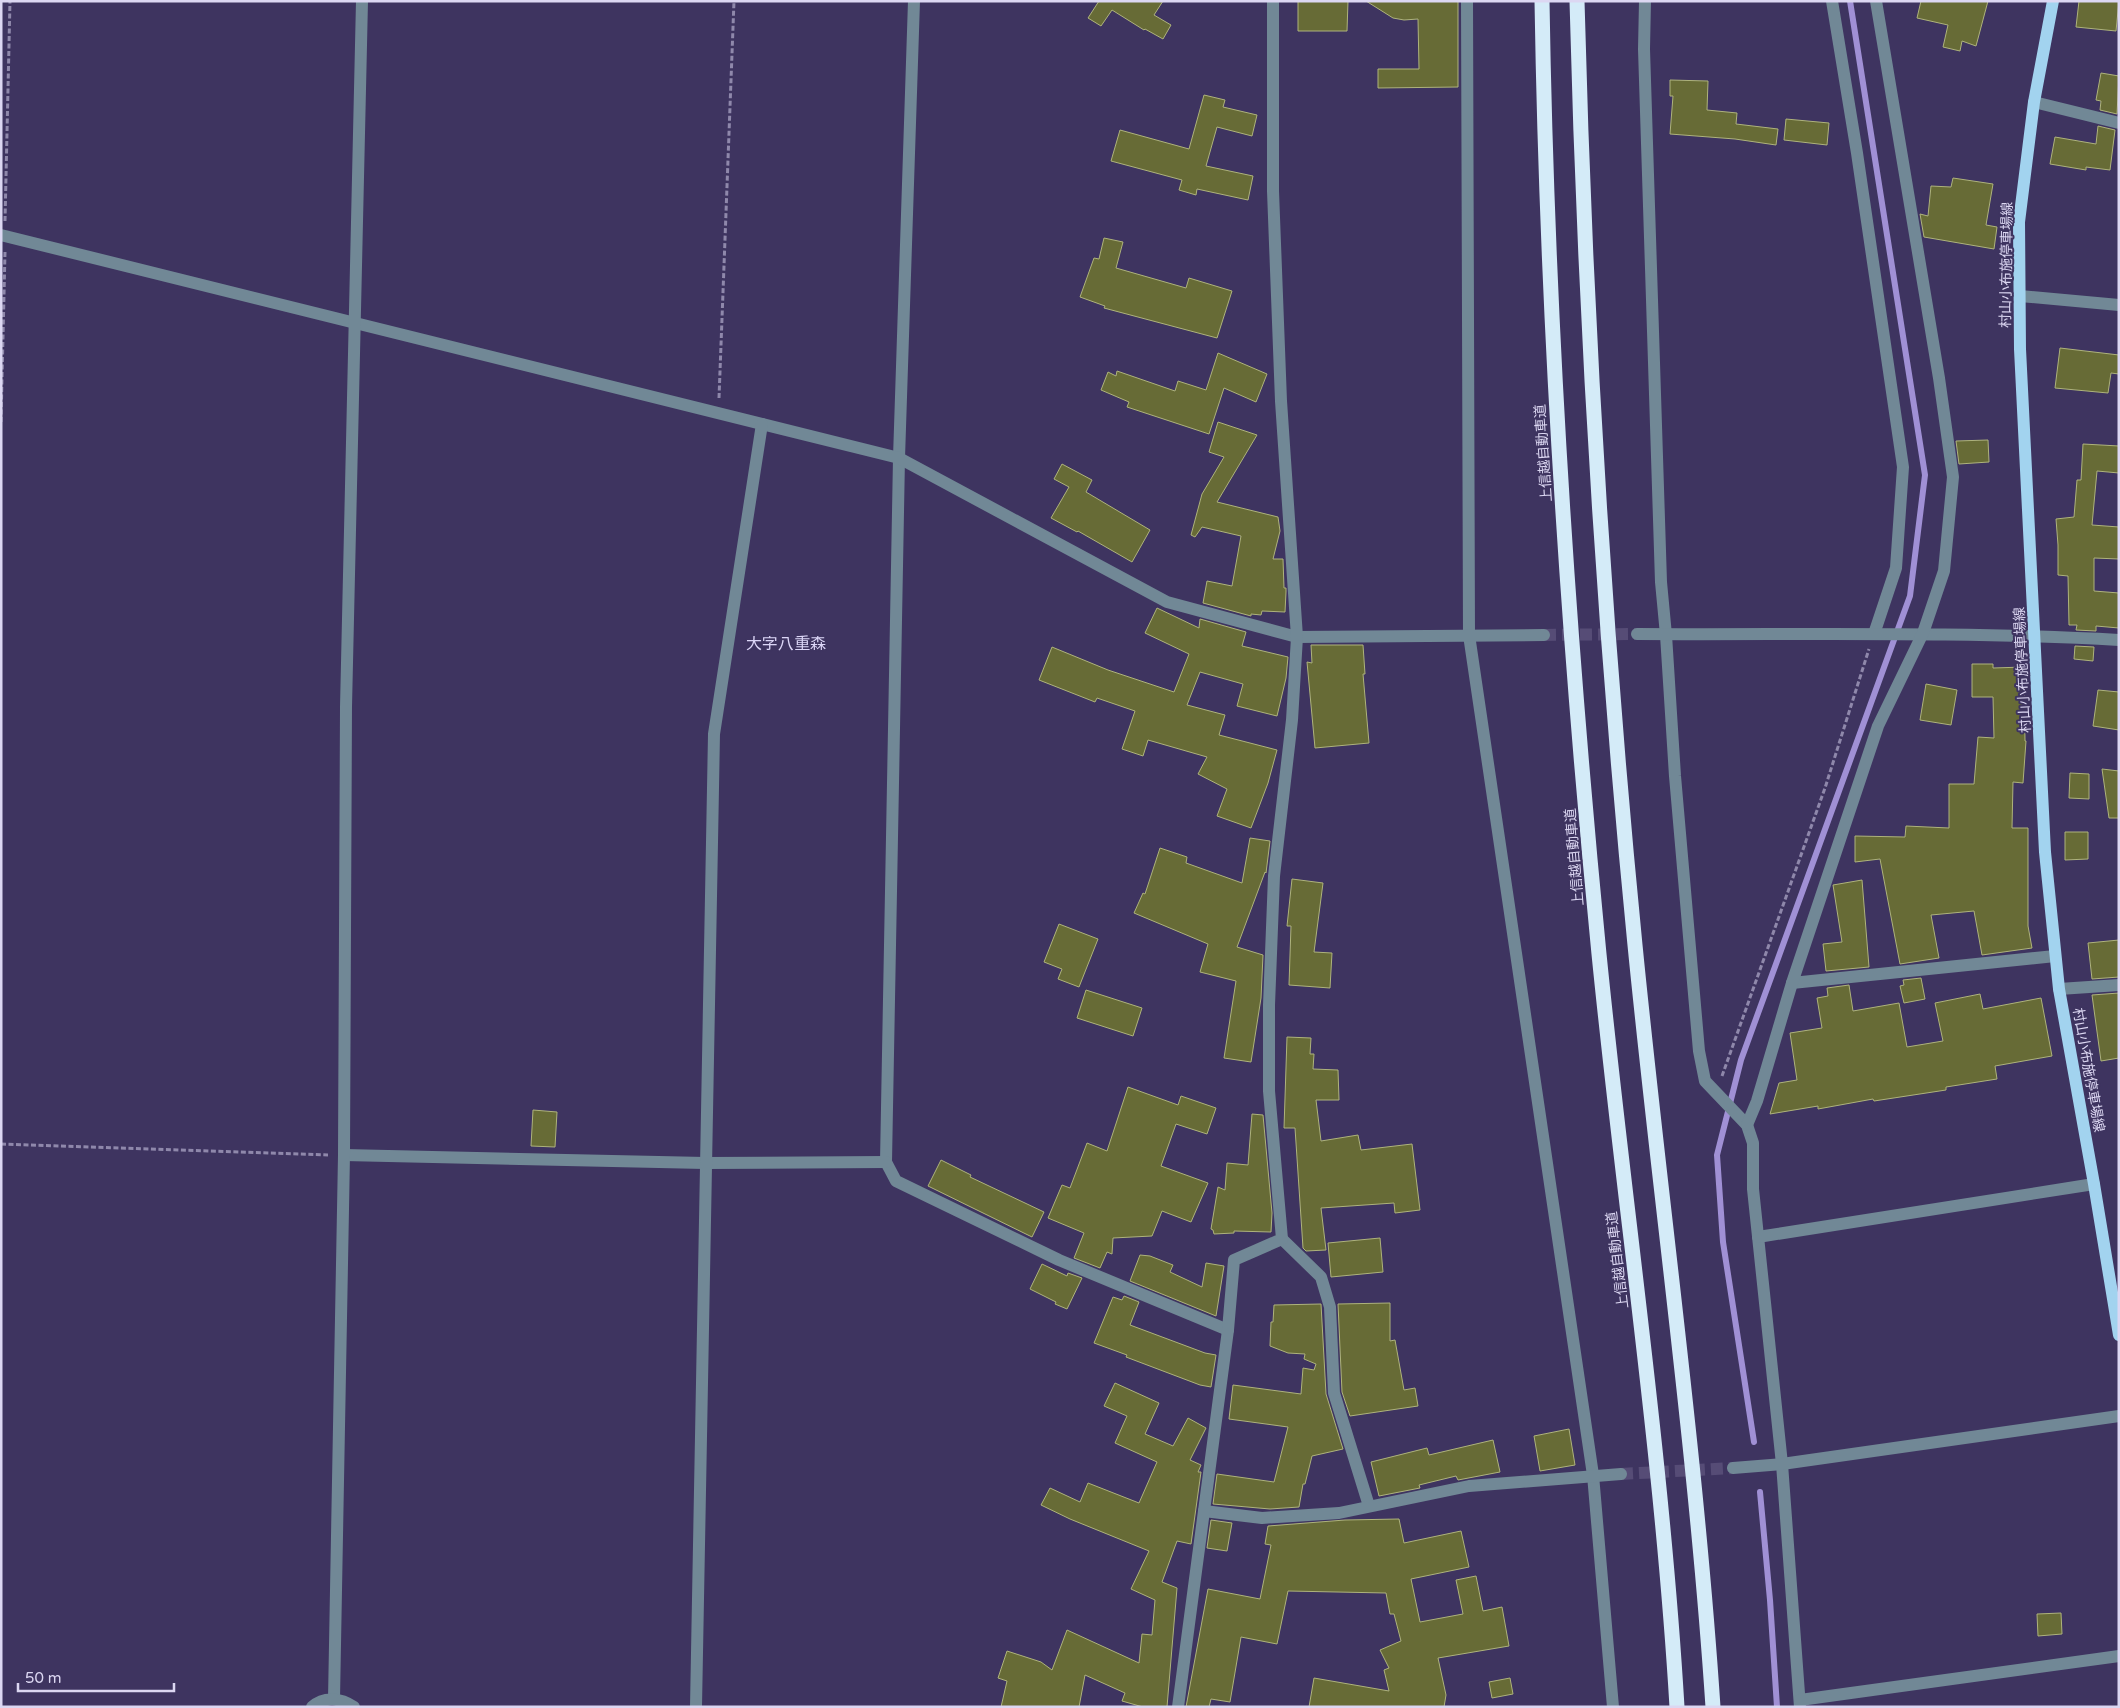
<svg xmlns="http://www.w3.org/2000/svg" width="2120" height="1708" font-family="'Varela Round','Noto Sans JP',sans-serif">
  <style>
    .lines { fill: none; stroke-linecap: round; stroke-linejoin: round }
    .stream { stroke: #a090d5; stroke-width: 6 }
    .building { fill: #676b36; stroke: #aeb37c }
    .minor-tunnel { stroke: #564c76; stroke-width: 12; stroke-dasharray: 12 6; stroke-linecap: butt }
    .path { stroke: #8f88ab; stroke-width: 3; stroke-dasharray: 5 2.5; stroke-linecap: butt }
    .minor { stroke: #718896; stroke-width: 12 }
    .major { stroke: #a2d3ef; stroke-width: 12 }
    .highway { stroke: #d4ebf8; stroke-width: 15 }
    .labels { text-anchor: middle; stroke-width: 4; stroke-linejoin: round; paint-order: stroke }
    .street-label { font-size: 14px; fill: #dcd7f2; stroke: #3e3460 }
    .quarter-label { font-size: 16px; fill: #dcd6f7; stroke: #3e3460 }
  </style>
  <rect width="100%" height="100%" fill="#3e3460"/>
  <g class="lines">
    <g class="stream">
      <path d="M1754,1442l-31,-200 -6,-87 24,-95 169,-464 15,-121 -75,-474"/>
      <path d="M1760,1492l10,108 7,107"/>
    </g>
  </g>
  <g class="building">
    <path d="M1099,1h64l-9,14 17,10 -8,14 -18,-10 -1,1 -32,-20 -11,16 -13,-8z"/>
    <path d="M1298,1h50l-1,30h-49z"/>
    <path d="M1366,1h92v86l-80,1v-19h41l-1,-50 -14,1 -11,-2z"/>
    <path d="M1921,1h67l-12,45 -14,-5 -2,10 -17,-4 5,-22 -31,-7z"/>
    <path d="M2079,1h40l-3,30 -40,-4z"/>
    <path d="M2101,73l18,3 -2,38 -17,-4 1,-9 -5,-1z"/>
    <path d="M1670,80l38,1 -1,29 30,3 -1,11 42,5 -2,16 -41,-6 -65,-5 3,-38h-3z"/>
    <path d="M1204,95l21,5 -2,7 34,8 -5,21 -35,-9 -11,39 47,10 -5,24 -51,-11 -1,6 -17,-5 3,-10 -71,-19 9,-31 69,19z"/>
    <path d="M1786,119l43,4 -2,22 -43,-5z"/>
    <path d="M2098,126l17,4 -5,40 -24,-3v3l-36,-6 5,-27 41,7z"/>
    <path d="M1953,178l40,6 -7,41 11,2 -3,22 -70,-12 -4,-23 8,2 3,-30 20,1z"/>
    <path d="M1104,238l19,4 -7,26 70,20 3,-10 43,13 -15,47 -113,-30 1,-2 -25,-9 14,-39 5,1z"/>
    <path d="M2060,348l59,7v19l-8,-1 -3,20 -53,-5z"/>
    <path d="M1218,353l49,21 -11,28 -32,-14 -15,46 -82,-27 2,-5 -28,-12 7,-18 8,4 1,-5 58,20 3,-10 28,9z"/>
    <path d="M1218,422l39,13 -40,67 61,15 2,14 -7,28h10l1,29h2v4l-1,20 -23,-1 -1,4 -10,-1v2l-48,-13 4,-22 25,5 9,-50 -39,-9 -7,10 -4,-2 11,-41 22,-37 -15,-5z"/>
    <path d="M1988,440l1,22 -30,2 -3,-23z"/>
    <path d="M2083,444l36,2v27l-22,-2 -5,54 27,2v32l-25,-1v33l25,2v35l-23,-2v5l-20,-1 1,-5h-8l-1,-49 -10,-1v-30l-2,-26 18,-2 3,-37h4z"/>
    <path d="M1062,464l30,16 -6,12 64,38 -18,32 -54,-31 -1,1 -26,-14 18,-31 -15,-8z"/>
    <path d="M1157,608l42,20 1,-9 46,13 -4,14 46,11 -2,21 -9,38 -40,-10 6,-22 -43,-12 -13,33 38,10 -6,20 58,15 -9,33 -17,45 -34,-12 10,-27 -29,-15 9,-17 -59,-17 -5,16 -21,-7 13,-38 -38,-13 -2,4 -56,-22 13,-33 56,23 66,22 15,-38 -44,-21z"/>
    <path d="M1311,645h52l2,29h-2l6,69 -54,5 -8,-86 5,1z"/>
    <path d="M2075,646l19,1 -1,14 -19,-2z"/>
    <path d="M1972,664h21v4l31,-1 1,74h1l-3,42 -10,-1 -1,46h16v98l4,22 -50,7 -8,-44 -43,4 8,43 -39,6 -20,-105 -25,3v-26l50,1 1,-11 43,2v-44h25l4,-47 16,1 -1,-41h-21z"/>
    <path d="M1926,684l31,6 -6,35 -31,-5z"/>
    <path d="M2098,690l21,2v38l-26,-4z"/>
    <path d="M2102,769l17,2v47h-10z"/>
    <path d="M2070,773l19,1v25l-20,-1z"/>
    <path d="M2065,832h23v27l-23,1z"/>
    <path d="M1250,838l20,3 -4,32 -1,-1 -28,75 26,8 -2,43 -10,64 -27,-4 12,-77 -36,-9 8,-28 -74,-31 9,-20 2,1 15,-46 27,9 -1,6 56,20z"/>
    <path d="M1292,879l31,4 -9,69 18,1 -2,35 -41,-3 2,-59h-4z"/>
    <path d="M1862,880l7,87 -43,4 -3,-27 19,-2 -9,-57z"/>
    <path d="M1059,924l39,15 -19,48 -21,-8 4,-10 -18,-7z"/>
    <path d="M2119,940v37l-27,2 -4,-36z"/>
    <path d="M1921,978l4,21 -21,4 -4,-17 4,-1 -1,-5z"/>
    <path d="M1849,985l4,26 46,-8 8,44 36,-6 -8,-38 45,-9 3,15 58,-11 11,58 -57,10 2,13 -51,8v3l-72,11 -1,-2 -55,10v-3l-48,8 9,-31 18,-3 -7,-47 32,-5 -5,-30 11,-2 -1,-8z"/>
    <path d="M1086,990l56,18 -9,28 -56,-18z"/>
    <path d="M2119,993v65l-18,3 -9,-66z"/>
    <path d="M1287,1037l24,1 -1,16h4l-1,15 25,1 1,30h-23l5,41 37,-6 3,15 51,-6 8,66 -25,3 -1,-10 -73,5 5,42 -20,1 -3,-3 -8,-120h-11z"/>
    <path d="M1128,1087l50,18 3,-9 35,12 -9,26 -31,-10 -15,42 47,17 -17,39 -29,-11 -10,25 -39,2 -1,16 -5,-2 -7,16 -26,-10 10,-25 -36,-15 14,-33 8,3 17,-45 20,8z"/>
    <path d="M533,1110l24,2 -2,35 -24,-1z"/>
    <path d="M1252,1114l11,1 9,98 -1,19 -37,-1v2l-20,1 -1,-4 -2,-1 7,-42 7,3 2,-27 21,2z"/>
    <path d="M941,1160l30,15 -1,2 74,35 -12,25 -104,-51z"/>
    <path d="M1380,1238l3,34 -52,5 -3,-34z"/>
    <path d="M1140,1255l10,1 23,9 -3,7 32,15 4,-24 18,3 -8,50 -86,-35z"/>
    <path d="M1042,1264l25,12 1,-3 14,5 -15,31 -12,-5 1,-2 -26,-13z"/>
    <path d="M1124,1296l15,6 -9,23 75,28 11,2 -5,32 -11,-2 -74,-28 1,-2 -33,-12 19,-46 9,3z"/>
    <path d="M1390,1303v38l5,-1 9,50 11,-2 3,18 -68,10 -8,-24 -4,-88z"/>
    <path d="M1321,1304l5,90 17,55 -31,7 -7,28h-2l-4,23 -29,2 -57,-5 4,-30 57,8 14,-55 -59,-8 4,-34 68,9 2,-26 11,2 2,-6 -12,-5 1,-5 -17,-1 -18,-7 1,-24h2l1,-17z"/>
    <path d="M1115,1383l44,20 -14,31 28,12 15,-28 18,10 -16,32 11,5 -3,7h3l-10,72 -14,-3 -15,41 15,6 -10,119h-24l-21,-6 3,-8 -40,-18 -6,32h-78l6,-26 -9,-3 9,-27 34,11 11,8 15,-40 72,33 3,-29 10,1 3,-35 -24,-11 18,-38 -79,-32 -29,-14 9,-17 30,14 8,-19 51,20 18,-41 -42,-19 12,-27 -23,-10z"/>
    <path d="M1569,1429l6,36 -35,6 -6,-35z"/>
    <path d="M1493,1440l7,32 -42,8 -2,-4 -37,9 1,3 -41,8 -8,-34 56,-14 2,7z"/>
    <path d="M1399,1519l5,24 57,-12 8,36 -58,12 9,43 43,-8 -7,-34 20,-4 7,35 19,-4 7,39 -71,12 8,37 -2,12h-135l5,-29 75,13 -5,-21 5,-2 -9,-18 21,-9 -7,-27h-4l-4,-21 -98,-2 -11,53 -36,-7 -11,65 -19,-3 -2,8h-23l22,-118 52,10 11,-54 -6,-1 3,-18 77,-6z"/>
    <path d="M1211,1520l21,3 -5,28 -20,-3z"/>
    <path d="M2061,1613l1,21 -24,2 -1,-22z"/>
    <path d="M1510,1678l3,16 -21,4 -3,-16z"/>
  </g>
  <g class="lines">
    <g class="minor-tunnel">
      <path d="M1544,635l93,-1"/>
      <path d="M1621,1474l112,-6"/>
    </g>
    <g class="path">
      <path d="M5,221l5,-220"/>
      <path d="M719,398l15,-397"/>
      <path d="M1,422l4,-170"/>
      <path d="M1722,1076l103,-288 44,-139"/>
      <path d="M1,1144l327,11"/>
    </g>
    <g class="minor">
      <path d="M914,1l-15,457 -13,704 10,19 163,79 169,70"/>
      <path d="M1467,1l2,634 124,840 20,232"/>
      <path d="M1645,1l-1,48 17,533 5,53 9,141 24,275 6,30 42,44 6,18v46l29,275 18,243"/>
      <path d="M1832,1l25,152 46,314 -7,101 -22,66"/>
      <path d="M2034,102l85,21"/>
      <path d="M1,235l898,223 268,144 130,35 247,-2"/>
      <path d="M2020,296l99,9"/>
      <path d="M1637,634c161,1 321,-3 482,6"/>
      <path d="M1792,983l263,-27"/>
      <path d="M2059,989l60,-4"/>
      <path d="M1747,1125l10,-24 35,-118 86,-257 45,-93 21,-62 9,-94 -14,-99 -63,-377"/>
      <path d="M344,1155l361,8 181,-1"/>
      <path d="M1758,1237l336,-53"/>
      <path d="M1282,1239l39,38 9,30 4,86 35,113"/>
      <path d="M1733,1468l49,-4 337,-48"/>
      <path d="M1204,1511l58,7 77,-5 130,-27 152,-12"/>
      <path d="M334,1699l10,-544 2,-448 16,-706"/>
      <path d="M1800,1700l319,-44"/>
      <path d="M312,1707c12,-11 29,-9 42,0"/>
      <path d="M696,1707l18,-973 48,-310"/>
      <path d="M1178,1707l50,-377 6,-70 48,-21 -13,-148v-86l5,-129 18,-156 5,-83 -16,-236 -8,-210v-190"/>
    </g>
    <path class="major" d="M2053,1l-19,101 -15,120 1,127 25,503 14,137 35,195 25,151"/>
    <g class="highway">
      <path d="M1542,1c5,318 26,637 57,953 25,251 63,501 78,753"/>
      <path d="M1577,1c8,316 27,630 58,944 25,254 61,507 78,762"/>
    </g>
  </g>
  <g class="labels">
    <g class="street-label">
      <text transform="translate(2006 265) rotate(-89)" y="5">村山小布施停車場線</text>
      <text transform="translate(1543 453) rotate(-94)" y="5">上信越自動車道</text>
      <text transform="translate(2022 670) rotate(-93)" y="5">村山小布施停車場線</text>
      <text transform="translate(1574 857) rotate(-95)" y="5">上信越自動車道</text>
      <text transform="translate(2089 1070) rotate(80)" y="5">村山小布施停車場線</text>
      <text transform="translate(1617 1260) rotate(-97)" y="5">上信越自動車道</text>
    </g>
    <g class="quarter-label">
      <text x="786" y="649">大字八重森</text>
    </g>
  </g>
  <rect width="2120" height="1708" fill="none" stroke="#dcd7f2" stroke-width="5"/>
  <path d="M18 1683v8h156v-8" fill="none" stroke="#dcd7f2" stroke-width="2.5"/>
  <text x="25" y="1683" font-size="15" fill="#dcd7f2" stroke="#3e3460" stroke-width="4" paint-order="stroke">50 m</text>
</svg>
